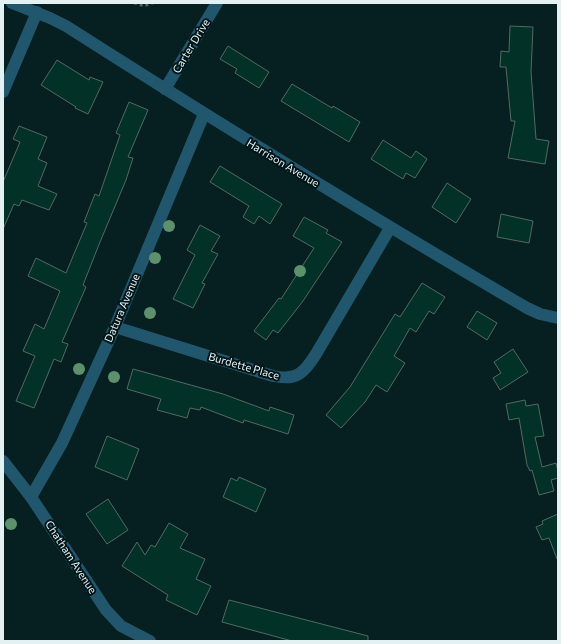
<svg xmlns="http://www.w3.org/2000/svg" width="561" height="644" font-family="Commissioner,sans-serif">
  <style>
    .building { fill: #023227; stroke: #526a62 }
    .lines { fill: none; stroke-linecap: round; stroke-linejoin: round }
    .path { stroke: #4f6566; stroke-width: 2.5; stroke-dasharray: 3 3; stroke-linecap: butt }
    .street { stroke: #20576d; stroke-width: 12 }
    .tree { fill: #5d916c }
    .labels { text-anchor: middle; stroke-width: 4; stroke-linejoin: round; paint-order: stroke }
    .street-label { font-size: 11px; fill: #e3f1f2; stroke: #001618 }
  </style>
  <rect width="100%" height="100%" fill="#061f21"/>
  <g class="building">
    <path d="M510,26l23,1 -2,45 5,67 13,2 -4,23 -37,-6 7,-37h-4l-5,-54h-6l1,-16 8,1z"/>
    <path d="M228,46l41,26 -10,16 -24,-15 2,-4 -17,-10z"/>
    <path d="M57,60l32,20 1,-3 13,5 -15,32 -13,-6 1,-1 -35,-22z"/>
    <path d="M292,84l40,24 1,-2 27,16 -11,20 -68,-41z"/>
    <path d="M129,102l19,8 -20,47 5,1 -7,22 -26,62 -17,43 3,2 -24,55 6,2 -7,18 -7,-3 -20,49 -18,-7 19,-45 -12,-5 12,-27 9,5 16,-38 -32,-15 8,-18 30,15 21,-50 -3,-1 11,-28 4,2 21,-61 -4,-2z"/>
    <path d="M19,126l28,11 -9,22 9,4 -9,23 19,8 -8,16 -27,-10 -3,6 -5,-2 -11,25v-47l17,-40 -7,-3z"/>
    <path d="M383,140l28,18 5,-7 11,8 -12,19 -9,-5 -3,6 -32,-20z"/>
    <path d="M220,166l62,38 -12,20 -11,-8 -5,8 -11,-7 6,-11 -39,-24z"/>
    <path d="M447,183l24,16 -15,24 -24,-16z"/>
    <path d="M501,214l32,7 -4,22 -32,-6z"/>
    <path d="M304,217l24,13 -2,3 16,9 -39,59 -25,32 -5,-3 -7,10 -12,-9 25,-33 2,1 33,-51 -21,-12z"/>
    <path d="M200,225l20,11 -9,15 7,3 -16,29 3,1 -12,24 -20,-9 22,-44 -8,-5z"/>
    <path d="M422,283l23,14 -11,17 -5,-3 -13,21 -6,-4 -16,28 11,7 -18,29 -11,-7 -11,17 -24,26 -15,-13 24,-28 45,-73 5,3z"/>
    <path d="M477,311l20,12 -10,17 -20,-13z"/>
    <path d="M513,349l15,23 -28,18 -7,-12 8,-5 -7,-11z"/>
    <path d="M133,369l90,25 46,17 1,-4 24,8 -6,19 -44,-14 -1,3 -42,-16 -1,3 -10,-2 -3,10 -30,-8 4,-11 -34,-10z"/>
    <path d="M525,400l1,6 12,-2 6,32 -9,1 7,30 14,-4 2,8v7l-7,2 3,11 -15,4 -7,-25 -2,1 -3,-6 -8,-47 -10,2 -3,-16z"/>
    <path d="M107,436l32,13 -12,31 -32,-13z"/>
    <path d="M239,477l27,12 -10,23 -33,-15 8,-19 6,3z"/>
    <path d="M108,499l20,31 -21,14 -21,-30z"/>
    <path d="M558,514v45h-1l-8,-21 -7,2 -6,-13 7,-3 -1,-3z"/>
    <path d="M169,523l19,11 -8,14 25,11 -9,20 15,7 -14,29 -31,-15 2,-5 -46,-29 15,-24 8,13 6,-10 4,2z"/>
    <path d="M229,600l139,36v5h-76l-70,-19z"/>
  </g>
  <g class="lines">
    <path class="path" d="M134,3l10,3 9,-3"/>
    <g class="street">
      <path d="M12,3l38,15 16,8c152,97 305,191 461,282l13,6 18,4"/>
      <path d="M165,89l52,-86"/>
      <path d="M3,92l34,-80"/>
      <path d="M115,327l158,49c24,5 31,-3 43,-22l74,-126"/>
      <path d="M3,461l28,36 75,113 15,16 29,15"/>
      <path d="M31,497l31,-54 53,-116 89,-213"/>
    </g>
  </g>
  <g class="tree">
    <circle cx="169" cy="226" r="6"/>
    <circle cx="155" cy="258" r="6"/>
    <circle cx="300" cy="271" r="6"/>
    <circle cx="150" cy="313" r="6"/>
    <circle cx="79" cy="369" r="6"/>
    <circle cx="114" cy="377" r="6"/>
    <circle cx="11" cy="524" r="6"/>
  </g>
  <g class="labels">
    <g class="street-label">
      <text transform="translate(191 46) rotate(-59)" y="4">Carter Drive</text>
      <text transform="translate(283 163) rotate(31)" y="4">Harrison Avenue</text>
      <text transform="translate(122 308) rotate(-67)" y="4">Datura Avenue</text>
      <text transform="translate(244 366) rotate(16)" y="4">Burdette Place</text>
      <text transform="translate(71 557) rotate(57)" y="4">Chatham Avenue</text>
    </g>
  </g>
  <rect width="561" height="644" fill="none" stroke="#e3f1f2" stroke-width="8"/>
</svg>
